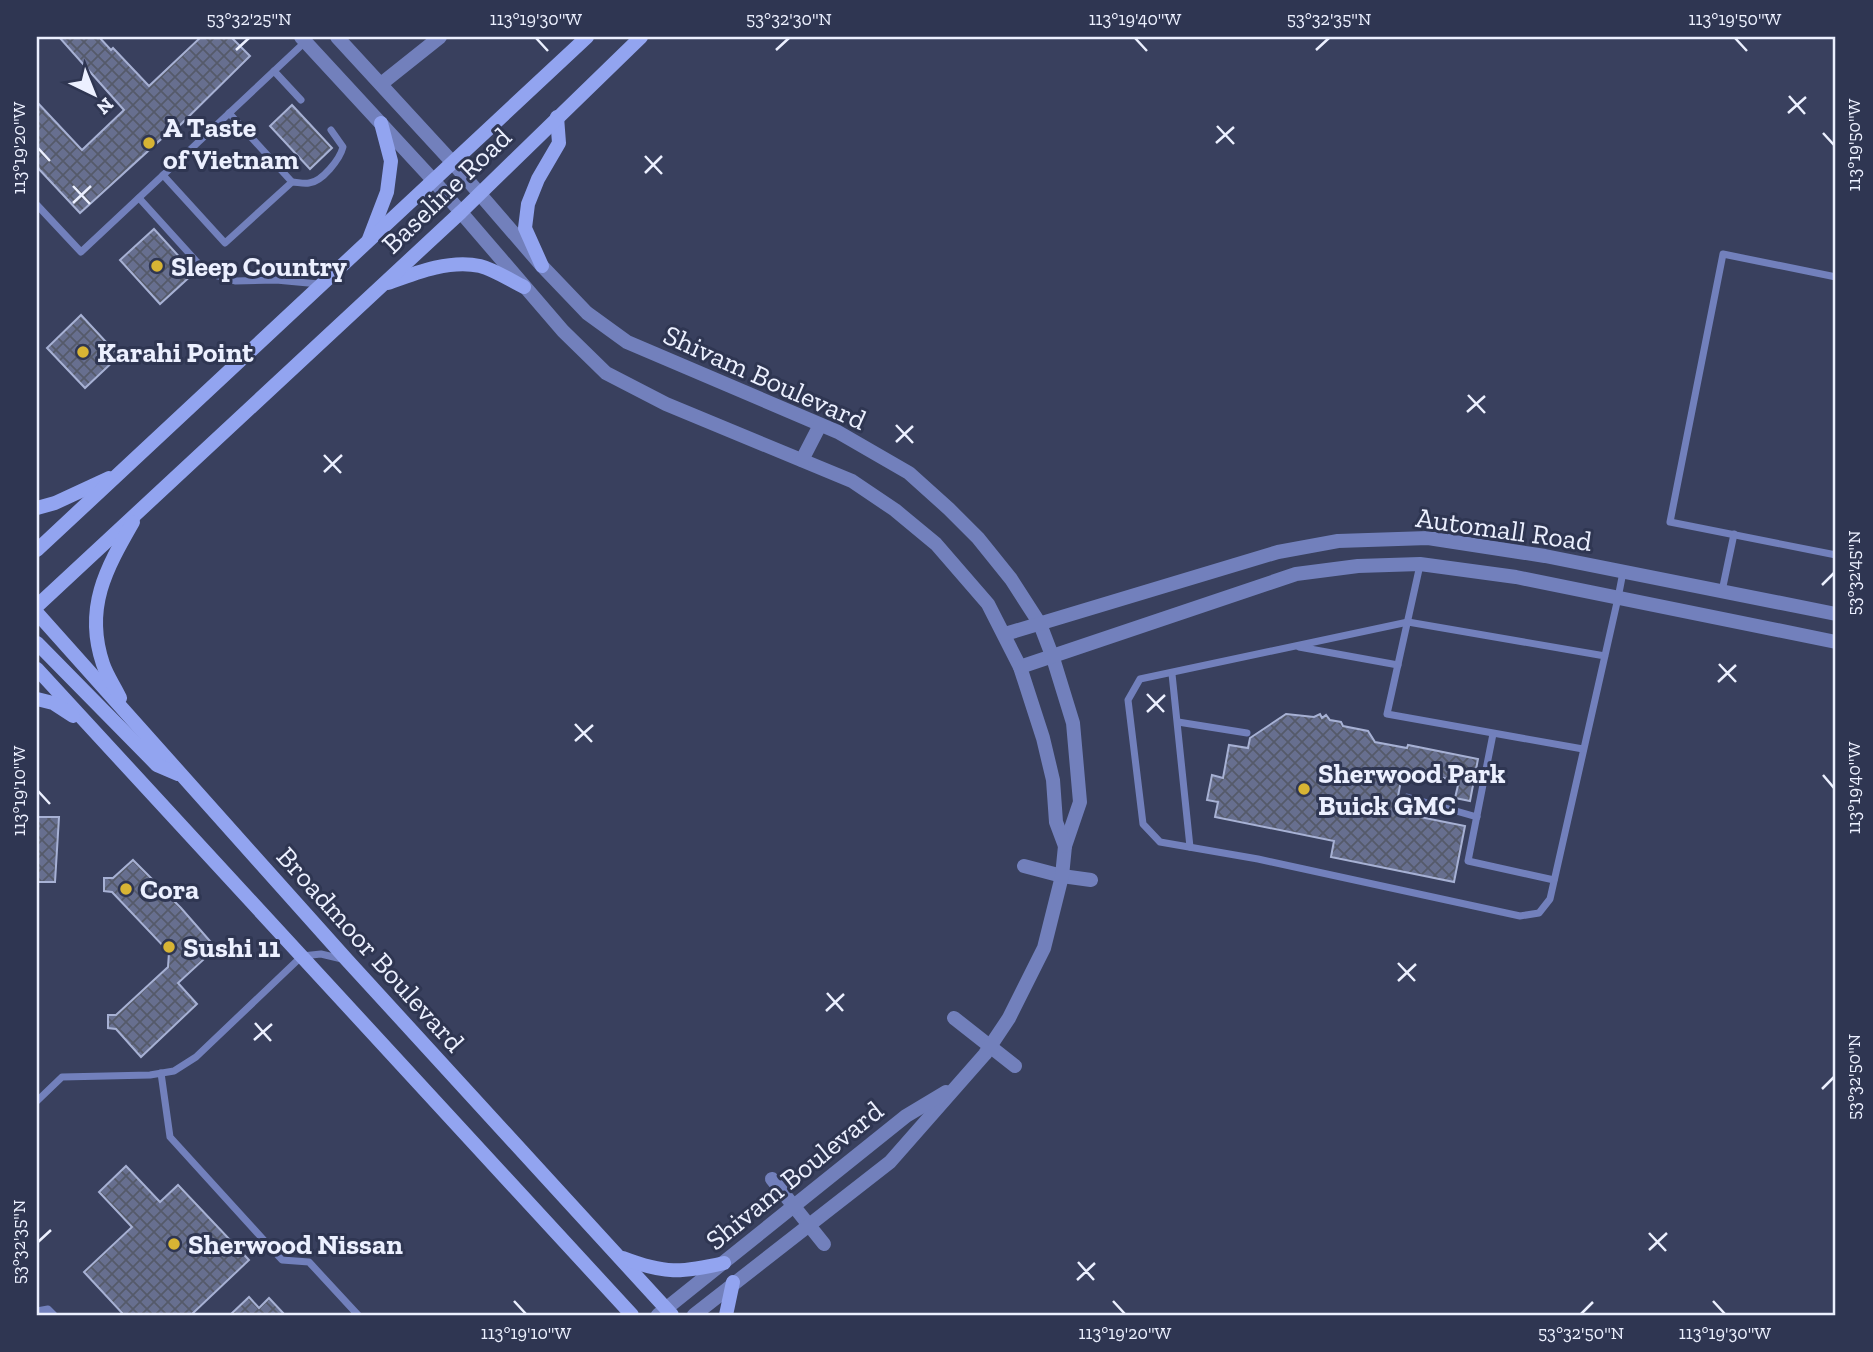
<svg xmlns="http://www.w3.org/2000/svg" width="1873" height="1352" font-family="'Zilla Slab',serif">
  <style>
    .building { fill: url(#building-cross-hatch); stroke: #a7b1d4; stroke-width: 2 }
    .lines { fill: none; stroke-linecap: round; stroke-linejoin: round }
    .service { stroke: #7280bc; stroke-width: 7 }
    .minor { stroke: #7280bc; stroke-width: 14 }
    .tertiary { stroke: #7280bc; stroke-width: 14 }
    .secondary { stroke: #92a4f0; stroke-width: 14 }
    .ticks { fill: none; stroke: #ecf0ff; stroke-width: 2.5 }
    .poi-dot { fill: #d7b434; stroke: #2f3652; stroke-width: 2.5 }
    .labels { text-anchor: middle; stroke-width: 6; stroke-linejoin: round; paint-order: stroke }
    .poi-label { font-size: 28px; font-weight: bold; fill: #ecf0ff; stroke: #2f3652; text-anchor: start }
    .street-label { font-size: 28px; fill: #ecf0ff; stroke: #2f3652 }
    .neatline { fill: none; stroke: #ecf0ff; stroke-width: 2.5 }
    .ticks-label { font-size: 18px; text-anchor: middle; fill: #ecf0ff }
  </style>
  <defs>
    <pattern id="building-cross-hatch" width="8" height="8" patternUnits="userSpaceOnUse" patternTransform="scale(1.75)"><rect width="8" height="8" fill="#676f8f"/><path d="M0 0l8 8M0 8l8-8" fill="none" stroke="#555a6a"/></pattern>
  </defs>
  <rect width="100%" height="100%" fill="#39405e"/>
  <g class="building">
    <path d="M59,37h40l12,13 2,-2 36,38 52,-49h30l19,19 -79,78 -2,-2 -89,81 -43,-46v-65l45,48 42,-40z"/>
    <path d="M292,105l40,43 -22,21 -40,-43z"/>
    <path d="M154,229l40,44 -34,31 -40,-44z"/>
    <path d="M81,315l38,41 -34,32 -38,-40z"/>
    <path d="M1286,714l28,3 6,-3 2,4 4,-3 4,5 11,2 2,4 25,5 7,11 32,6 1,-3 70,14 -8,42 -15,-3 4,-17 -56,-11 -8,42 70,14 -11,56 -123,-25 3,-16 -119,-24 3,-15 -11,-2 5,-25 11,3 6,-33 19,3 2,-10z"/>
    <path d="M37,817h22l-4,65h-18z"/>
    <path d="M133,860l48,48 35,40 -38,35 19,21 -56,53 -25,-28 -8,-1v-13h8l52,-48 1,-15 -57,-60 -8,-1v-13h9z"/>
    <path d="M126,1166l34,36 18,-17 71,75 -58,55h-67l-40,-43 48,-45 -33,-35z"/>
    <path d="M249,1297l10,11 10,-10 16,17h-55z"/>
  </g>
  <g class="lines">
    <g class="service">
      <path d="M274,71l27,29"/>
      <path d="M163,175l62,68 67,-61 -63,-69"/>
      <path d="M292,182c5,0 11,2 17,1 13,-1 31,-24 34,-36l-12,-17"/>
      <path d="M139,198l58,64 17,13 21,6 41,-1 43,4"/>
      <path d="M37,205l44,47 224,-210"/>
      <path d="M1836,277l-113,-23 -53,268 166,33"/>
      <path d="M1420,565l-33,149 196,35"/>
      <path d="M1722,591l12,-57"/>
      <path d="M1299,647l99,18"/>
      <path d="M1605,656l-197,-34 -268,57 -12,21 15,124 17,18 98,17 262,57 19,-3 11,-14 68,-301 5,-26"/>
      <path d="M1172,674l18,173"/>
      <path d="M1178,722l69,11"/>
      <path d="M1493,734l-25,127 86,19"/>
      <path d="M1407,797l70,20"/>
      <path d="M161,1073l9,64 112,123 27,2 49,53"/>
      <path d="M37,1101l25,-24 88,-2 24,-4 22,-14 106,-101 19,-2 21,5"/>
      <path d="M37,1311l11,-2 6,6"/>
    </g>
    <g class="minor">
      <path d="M301,37l133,144"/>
      <path d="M337,37l116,126"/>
      <path d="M381,84l59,-47"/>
      <path d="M1024,866l38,10 29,4"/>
      <path d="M954,1018l61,48"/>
      <path d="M772,1179l52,65"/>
    </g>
    <g class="tertiary">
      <path d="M453,163l89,103 45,47 40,29 211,90 71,41 40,36 29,29 33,41 29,45 13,34 20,65 7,79 -15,44 -3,30 -18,72 -35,70 -24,36 -95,108 -196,153"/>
      <path d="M434,181l129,150 43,42 60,31 186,77 43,29 41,34 52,60 32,63 23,71 10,42 3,42 9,24"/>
      <path d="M802,460l18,-35"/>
      <path d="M1005,634l273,-82 60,-11 90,-3 117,18 291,58"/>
      <path d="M1020,667l276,-93 62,-8 62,-2 96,13 320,65"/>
      <path d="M658,1315l248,-199 40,-24"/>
    </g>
    <g class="secondary">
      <path d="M369,239l18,-47 4,-31 -10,-38"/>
      <path d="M542,266l-17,-38 3,-24 10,-25 21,-36 -2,-26"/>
      <path d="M388,283c27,-10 62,-24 92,-17 15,4 30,14 44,21"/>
      <path d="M37,508l18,-5 54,-25"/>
      <path d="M37,550l550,-513"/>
      <path d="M37,606l424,-394 180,-175"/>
      <path d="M37,613l310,347 325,355"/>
      <path d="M37,643l120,122 21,9"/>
      <path d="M37,669l595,646"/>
      <path d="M120,698c-5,-11 -13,-22 -17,-34 -19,-56 3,-95 30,-142"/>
      <path d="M37,699l16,4 20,13"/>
      <path d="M623,1258c42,16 58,15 101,5"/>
      <path d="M726,1315l7,-33"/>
    </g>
  </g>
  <path class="ticks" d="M536,38l12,13M1135,38l12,13M1735,38l12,13M236,50l13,-12M776,50l13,-12M1316,50l13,-12M1789,96l16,18M1788,113l18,-16M1217,126l17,18M1823,133l11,12M1216,143l18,-16M38,148l12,13M645,156l17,18M645,173l17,-17M73,186l17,18M73,203l18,-17M1468,395l17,18M1467,412l18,-16M896,425l17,18M896,442l17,-16M324,455l17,18M324,472l18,-17M1822,585l12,-12M1719,664l17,18M1718,682l18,-17M1147,694l17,18M1147,712l18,-17M575,724l17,18M575,741l18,-16M1823,775l11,13M38,791l12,13M1398,963l17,18M1398,981l18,-17M827,993l16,18M826,1011l18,-17M255,1023l16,18M254,1040l18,-16M1822,1089l12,-12M1649,1233l17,18M38,1242l13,-12M1649,1250l18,-17M1078,1262l16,18M1077,1280l18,-17M514,1301l12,13M1113,1301l12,13M1713,1301l12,13M1581,1314l12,-12"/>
  <g class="poi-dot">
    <circle cx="149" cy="143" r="7"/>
    <circle cx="157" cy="266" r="7"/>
    <circle cx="83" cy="352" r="7"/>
    <circle cx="1304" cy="789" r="7"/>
    <circle cx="126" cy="889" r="7"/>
    <circle cx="169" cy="947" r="7"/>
    <circle cx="174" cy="1244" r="7"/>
  </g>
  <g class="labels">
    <g class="poi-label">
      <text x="163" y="137">A Taste<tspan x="163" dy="32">of Vietnam</tspan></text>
      <text x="171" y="276">Sleep Country</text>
      <text x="97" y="362">Karahi Point</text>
      <text x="1318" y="783">Sherwood Park<tspan x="1318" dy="32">Buick GMC</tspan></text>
      <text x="140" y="899">Cora</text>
      <text x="183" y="957">Sushi 11</text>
      <text x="188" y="1254">Sherwood Nissan</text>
    </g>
    <g class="street-label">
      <text transform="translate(446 190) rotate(-44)" y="10">Baseline Road</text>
      <text transform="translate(765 377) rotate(24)" y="10">Shivam Boulevard</text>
      <text transform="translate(1504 529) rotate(8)" y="10">Automall Road</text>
      <text transform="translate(371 949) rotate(48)" y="10">Broadmoor Boulevard</text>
      <text transform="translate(794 1175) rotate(-39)" y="10">Shivam Boulevard</text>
    </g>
  </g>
  <rect width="1873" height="1352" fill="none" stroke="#2f3652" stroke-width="77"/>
  <g transform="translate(94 94) rotate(137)" stroke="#2f3652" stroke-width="5" paint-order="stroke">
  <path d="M0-5L12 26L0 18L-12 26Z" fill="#ecf0ff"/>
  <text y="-10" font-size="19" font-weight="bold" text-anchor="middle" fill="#ecf0ff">N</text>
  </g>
  <rect x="38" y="38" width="1796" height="1276" class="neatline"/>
  <g class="ticks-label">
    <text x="249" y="25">53°32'25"N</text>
    <text x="536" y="25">113°19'30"W</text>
    <text x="789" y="25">53°32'30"N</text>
    <text x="1135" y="25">113°19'40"W</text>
    <text x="1329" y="25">53°32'35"N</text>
    <text x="1735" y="25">113°19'50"W</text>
    <text transform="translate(1854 145) rotate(-90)" y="6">113°19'50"W</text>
    <text transform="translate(19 148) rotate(-90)" y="6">113°19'20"W</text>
    <text transform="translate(1854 573) rotate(-90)" y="6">53°32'45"N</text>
    <text transform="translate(1854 788) rotate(-90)" y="6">113°19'40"W</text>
    <text transform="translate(19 791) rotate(-90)" y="6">113°19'10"W</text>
    <text transform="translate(1854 1077) rotate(-90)" y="6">53°32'50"N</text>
    <text transform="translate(19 1242) rotate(-90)" y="6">53°32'35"N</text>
    <text x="526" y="1339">113°19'10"W</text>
    <text x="1125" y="1339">113°19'20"W</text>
    <text x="1581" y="1339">53°32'50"N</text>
    <text x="1725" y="1339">113°19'30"W</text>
  </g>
</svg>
